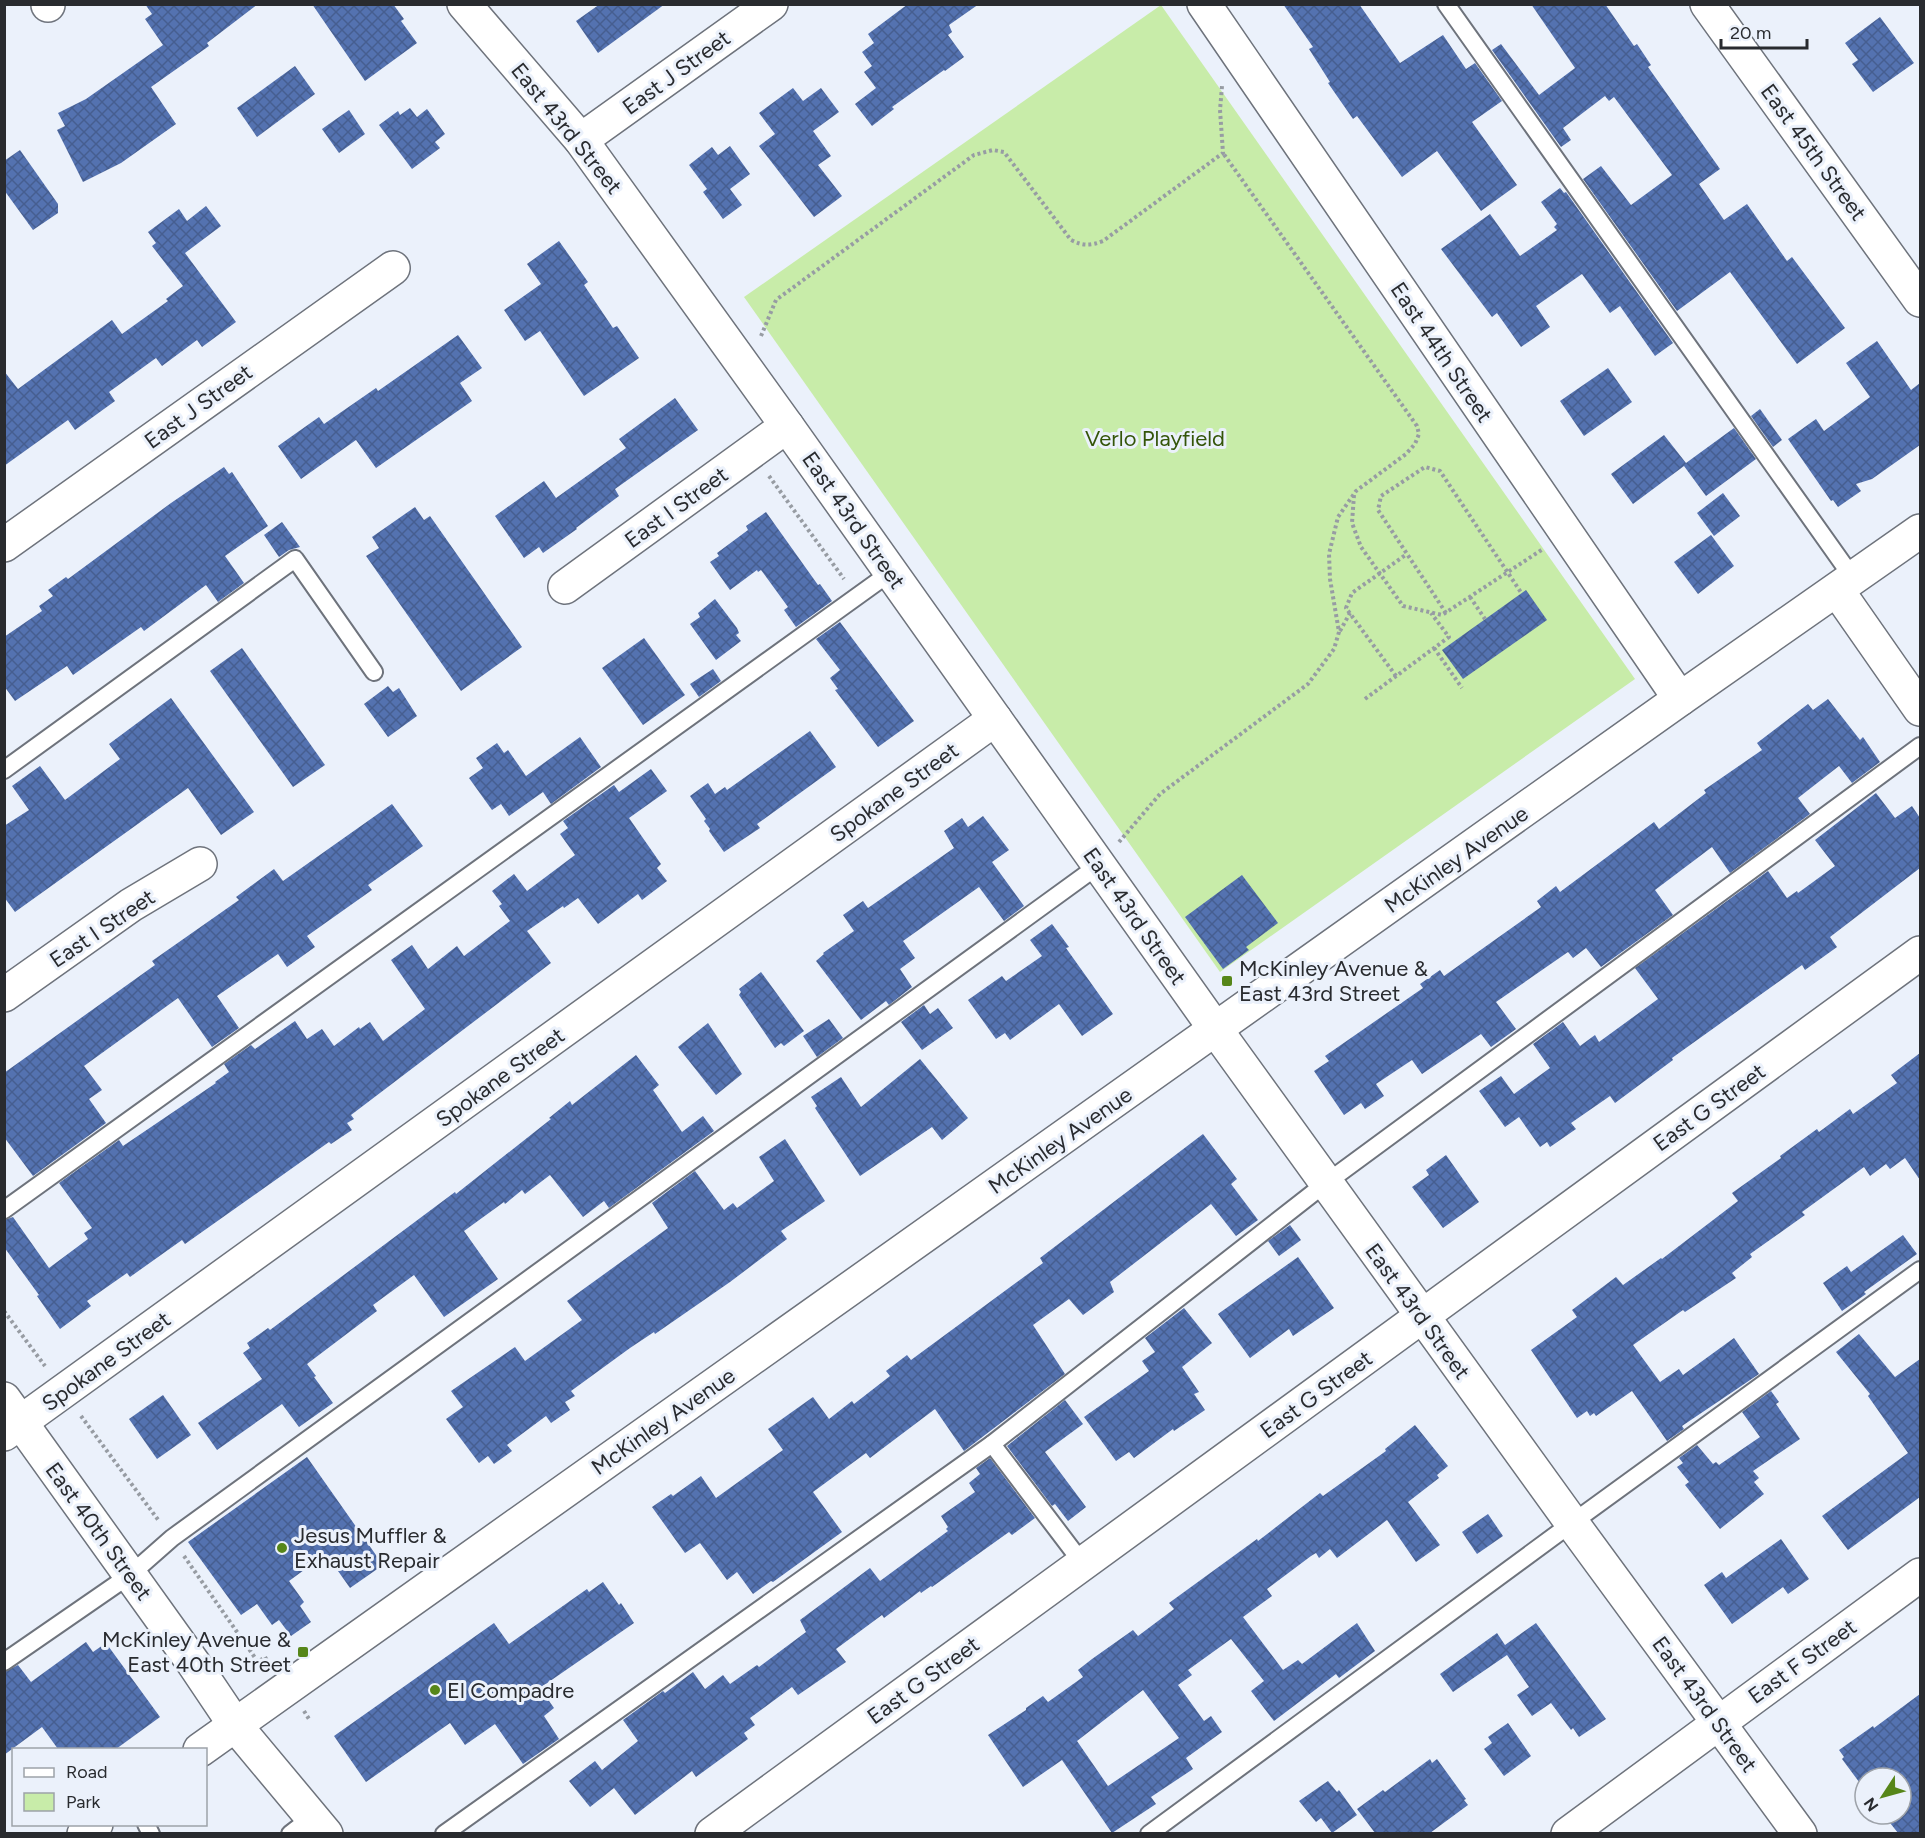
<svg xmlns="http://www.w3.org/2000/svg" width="1925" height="1838" font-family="Figtree,sans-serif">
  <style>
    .green { fill: #c8eca9 }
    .building { fill: url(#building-cross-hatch); fill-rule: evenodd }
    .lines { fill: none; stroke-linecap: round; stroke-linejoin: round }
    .service-casing { stroke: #6e737c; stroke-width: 20 }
    .minor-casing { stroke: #6e737c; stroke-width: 36 }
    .tertiary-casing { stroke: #6e737c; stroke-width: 36 }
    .secondary-casing { stroke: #6e737c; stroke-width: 36 }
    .path { stroke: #979ca3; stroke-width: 4; stroke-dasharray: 3 3; stroke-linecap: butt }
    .service { stroke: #fff; stroke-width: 16 }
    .minor { stroke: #fff; stroke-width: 33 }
    .tertiary { stroke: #fff; stroke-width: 33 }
    .secondary { stroke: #fff; stroke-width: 33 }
    .poi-dot { fill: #568619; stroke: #ebf1fb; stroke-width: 2 }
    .labels { text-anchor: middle; stroke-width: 6; stroke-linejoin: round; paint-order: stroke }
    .street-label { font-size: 22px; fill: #292b2f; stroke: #ebf1fb }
    .park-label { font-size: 22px; fill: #345509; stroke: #ebf1fb }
    .poi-label { font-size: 22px; fill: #292b2f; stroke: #ebf1fb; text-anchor: start }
  </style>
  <defs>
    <pattern id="building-cross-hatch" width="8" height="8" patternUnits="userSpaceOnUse" patternTransform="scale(1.5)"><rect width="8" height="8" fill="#5472b0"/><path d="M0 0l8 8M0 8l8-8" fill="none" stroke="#465e90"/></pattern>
  </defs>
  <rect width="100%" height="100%" fill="#ebf1fb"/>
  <path class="green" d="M1161,5l474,674 -415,293 -476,-675z"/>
  <g class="building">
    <path d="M145,4h113l-51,39 2,3 -58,41 25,37 -55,39 -38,19 -26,-52 8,-4 -7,-13 28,-14 77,-54 -18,-26 7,-5z"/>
    <path d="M312,4h81l11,15 -3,2 16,22 -52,38z"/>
    <path d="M600,4h65l-67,49 -22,-32z"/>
    <path d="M908,4h71l-30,21 3,7 -4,3 16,22 -19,14 -1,-1 -52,37 2,2 -22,17 -17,-22 21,-16 -12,-16 8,-6 -10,-14 12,-9 -6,-9z"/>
    <path d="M1283,4h76l41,59 43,-28 23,34 9,-6 27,38 -30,21 45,63 -36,26 -44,-60 -35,26 -45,-61 -4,3 -25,-36 2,-1 -21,-33 4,-2z"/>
    <path d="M1531,4h74l29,42 3,-2 14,21 -3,2 72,102 -21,15 25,36 23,-16 40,57 5,-4 53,71 -48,36 -67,-92 -53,39 -94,-132 18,-13 30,39 41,-30 -58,-78 -5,4 -4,-5 -42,32 8,12 -10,7 -69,-97 9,-6 38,51 36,-27z"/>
    <path d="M1880,17l34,46 -41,29 -21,-28 6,-4 -13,-17z"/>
    <path d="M295,66l20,28 -58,43 -20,-29z"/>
    <path d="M793,88l10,13 18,-13 18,24 -26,19 18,25 -13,9 24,31 -28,21 -55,-71 16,-12 -16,-21z"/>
    <path d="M410,108l7,9 10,-8 18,25 -10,8 5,6 -28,21 -33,-44 19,-14 2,4z"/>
    <path d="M349,110l16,24 -26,19 -17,-24z"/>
    <path d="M730,146l20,28 -20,15 12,16 -19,14 -20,-27 4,-3 -18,-24 23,-18 6,8z"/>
    <path d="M20,150l38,54v9l-25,17 -29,-40v-29z"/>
    <path d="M1560,188l4,5 2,-1 107,151 -18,13 -35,-50 -10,7 -28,-39 -46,32 14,21 -29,20 -24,-34 -5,4 -51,-68 49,-35 30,42 37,-26 -3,-3 3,-3 -16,-22z"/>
    <path d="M206,206l15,20 -36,27 51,69 -34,25 -5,-7 -35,26 -6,-8 -47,34 6,9 -40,29 -7,-10 -64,46v-95l14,18 94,-69 10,14 46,-33 -2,-2 17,-13 -31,-40 4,-3 -8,-11 31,-23 8,12z"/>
    <path d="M559,241l29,41 -4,3 29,43 4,-2 22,32 -55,38 -44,-65 -15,10 -21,-31 37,-26 -14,-20z"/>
    <path d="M458,335l24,33 -22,15 12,18 -96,67 -20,-28 -55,39 -23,-33 41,-29 5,7 52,-36 2,3z"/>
    <path d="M1877,341l34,49 9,-7v62l-48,34 -16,5 5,7 -23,16 -5,-7 -2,1 -43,-62 28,-20 8,12 46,-34 -24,-34z"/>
    <path d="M1608,368l24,34 -48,34 -24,-35z"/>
    <path d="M675,398l23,32 -83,59 4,7 -43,32 1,1 -34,24 -4,-6 -15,11 -29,-42 49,-35 12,17 70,-50 -7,-9z"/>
    <path d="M1760,409l22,31 -9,7 -22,-31z"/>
    <path d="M1734,428l22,31 -50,37 -22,-30 -51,38 -22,-30 53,-39 22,28z"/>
    <path d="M224,467l5,7 3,-2 36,54 -43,30 19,27 -26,19 -12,-17 -62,46 -3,-4 -68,48 -6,-9 -52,35 -11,-15v-49l38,-26 -3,-5 14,-10 -5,-6 18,-13 2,2 103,-76z"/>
    <path d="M1723,493l17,23 -26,20 -17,-23z"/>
    <path d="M415,507l9,13 6,-4 92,131 -61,44 -95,-135 13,-8 -7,-11z"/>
    <path d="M766,512l52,73 2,-1 12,17 -36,26 -12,-17 4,-3 -27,-37 -3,2 -1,-2 -27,20 -20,-28 9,-6 -2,-3 31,-23 -2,-4z"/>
    <path d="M282,522l18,25 -11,3 -10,7 -15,-22z"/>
    <path d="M1711,535l23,31 -36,28 -24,-32z"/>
    <path d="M1526,590l21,30 -84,59 -21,-29z"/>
    <path d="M715,599l22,29 2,5 -3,2 5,6 -25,19 -26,-36 10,-7 -2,-4z"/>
    <path d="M840,622l74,99 -36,26 -43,-57 3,-1 -8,-11 10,-8 -24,-31z"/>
    <path d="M644,638l41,57 -42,30 -41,-57z"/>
    <path d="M242,648l83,117 -32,22 -83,-116z"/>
    <path d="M713,669l8,12 -22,16 -9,-13z"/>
    <path d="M388,686l5,6 6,-4 18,28 -29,21 -24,-33z"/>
    <path d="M171,698l83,114 -33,23 -33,-47 -173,124 -11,-15v-71l25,-16 -17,-24 28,-20 25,34 55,-41 -11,-15z"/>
    <path d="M1828,699l32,41 3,-3 17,25 -28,21 -13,-17 -41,32 12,16 -80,59 -18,-26 -57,43 18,25 -72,52 -15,-19 -13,10 -5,-6 -72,50 20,27 -25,18 -10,-13 -59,40 -10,-14 -36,24 8,12 -19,13 -4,-6 -17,12 -30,-44 15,-10 -4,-5 98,-68 -3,-4 20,-14 4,6 97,-69 -4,-6 19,-15 4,6 94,-70 5,7 47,-36 -2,-3 58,-40 -5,-7 51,-39 5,6z"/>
    <path d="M810,731l26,36 -79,57 3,4 -36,24 -15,-21 1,-2 -6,-8 2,-2 -16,-23 18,-13 7,11 10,-7 2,3z"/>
    <path d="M580,737l21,30 -50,37 -8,-12 -34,24 -8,-12 -9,6 -23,-32 14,-10 -7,-10 21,-15 7,10 4,-3 18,26z"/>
    <path d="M651,769l16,22 -38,27 32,46 -4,4 10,13 -25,19 -4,-6 -40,30 -20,-26 -14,10 -1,-2 -36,25 24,32 -200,152 3,4 -7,4 5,7 -21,14 -2,-2 -144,102 -3,-4 -52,37 -3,-4 -40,28 4,5 -31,23 -23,-33 2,-1 -35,-48v-27l9,-3 36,51 39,-29 -4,-6 8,-5 -33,-45 60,-43 4,6 93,-63 -1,-1 14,-10 -5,-8 27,-19 4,4 40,-28 12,18 15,-10 12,17 25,-19 1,2 10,-7 13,19 42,-32 -34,-49 21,-15 16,24 29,-23 7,10 46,-35 -11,-15 3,-2 -10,-13 22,-17 13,17 48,-36 -15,-21 8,-6 -5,-7 51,-36 5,7z"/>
    <path d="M1876,793l19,25 17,-12 8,12v50l-90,69 7,10 -32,23 -3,-5 -130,93 1,2 -58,43 -5,-7 -39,27 5,6 -26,18 -3,-5 -7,5 -21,-30 -14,10 -26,-36 22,-15 13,18 36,-26 -17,-24 30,-22 17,24 15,-11 4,7 59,-43 -23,-31 133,-97 19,27 10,-7 1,2 37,-27 -20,-26z"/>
    <path d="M392,804l31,42 -55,39 4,5 -65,46 8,11 -28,20 -9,-13 -61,42 22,32 -27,19 -34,-49 -94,68 18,24 -13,9 17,24 -73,53 -29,-39v-64l151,-108 -3,-4 87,-61 -3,-3 38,-28 9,12z"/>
    <path d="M983,816l26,34 -17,12 32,44 -20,15 -25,-34 -76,54 12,17 -15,11 12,18 -23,18 -3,-4 -25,19 -45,-59 8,-7 -1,-1 31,-22 -11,-16 20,-14 5,7 86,-60 -10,-17 18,-13 6,9z"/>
    <path d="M1242,875l36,48 -32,24 3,3 -26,19 -38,-52z"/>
    <path d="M1052,924l17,23 -3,1 47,66 -31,22 -23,-32 -49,36 -5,-7 -9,6 -28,-39 34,-24 4,5 36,-25 -12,-16z"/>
    <path d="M761,972l43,59 -20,15 -3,-3 -6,5 -36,-53 2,-3 -2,-3z"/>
    <path d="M924,1005l6,9 8,-6 15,20 -31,22 -21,-28z"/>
    <path d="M829,1019l14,19 -26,19 -14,-21z"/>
    <path d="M708,1023l34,51 -26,21 -38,-48z"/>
    <path d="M1920,1053v127l-15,-22 -15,11 -4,-5 -16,12 -6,-9 -62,45 3,3 -55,39 2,3 -20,16 4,5 -51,34 -2,-2 -50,35 27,37 19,-13 4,6 51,-37 25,36 -77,52 2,3 -17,12 -35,-50 -36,25 -2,-3 -4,3 -3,-5 -10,7 -46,-68 46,-33 -5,-7 44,-33 7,8 38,-27 1,1 76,-58 -6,-8 49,-35 -1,-2 37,-27 2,3 31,-23 3,5 44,-31 -6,-8z"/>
    <path d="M636,1055l23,30 -6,5 29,42 21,-16 11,15 -105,77 -5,-7 -21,16 -33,-42 -25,19 -3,-4 -17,14 -1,-2 -40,29 34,48 -54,38 -30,-42 -41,30 4,6 -70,53 9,12 -2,1 19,26 -34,24 -17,-23 -65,46 -19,-27 64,-44 -19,-26 7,-5 -3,-5 21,-15 2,2 185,-138 1,2 95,-75 -2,-1 21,-17 2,4z"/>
    <path d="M920,1059l48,59 -26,22 -10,-13 -72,49 -45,-68 2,-2 -6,-9 30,-20 20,30z"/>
    <path d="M1203,1134l34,45 -6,5 27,36 -22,16 -25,-32 -101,78 4,10 -31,23 -14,-16 -36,26 32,49 -101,77 -29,-42 -65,49 -4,-5 -53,39 29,40 -69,50 -2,-1 -18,13 -16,-22 -10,8 -27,-37 -15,10 -33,-46 19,-13 2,2 28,-20 15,22 67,-48 -15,-21 45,-32 16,22 23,-18 2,3 36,-28 -4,-5 21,-16 4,5 132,-97 -3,-5z"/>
    <path d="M785,1139l40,62 -44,30 6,8 -57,43 -75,52 -1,-2 -24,16 -59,43 4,5 -10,6 5,8 -19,13 -5,-7 -39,29 5,6 -18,13 -6,-8 -9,7 -33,-44 17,-12 -12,-16 64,-44 10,14 57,-41 -15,-19 101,-73 -16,-25 43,-32 29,39 9,-7 4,5 37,-27 -15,-24z"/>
    <path d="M1446,1155l33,47 -36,26 -31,-41 17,-12 -3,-5z"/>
    <path d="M1290,1225l11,15 -22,16 -11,-15z"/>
    <path d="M1903,1235l14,19 -53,38 2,2 -24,17 -19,-28 24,-17 4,6z"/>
    <path d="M1298,1257l36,51 -41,28 -4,-7 -39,29 -32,-44z"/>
    <path d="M1184,1308l28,35 -30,24 17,25 -5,2 11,16 -31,21 -1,-2 -39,29 -5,-6 -13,9 -32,-44 65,-46 -7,-10 13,-9 -10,-14z"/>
    <path d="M1859,1334l36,43 25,-18v138l-72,53 -26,-34 86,-63 -40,-57 2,-2 -34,-42z"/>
    <path d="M1771,1391l8,11 -3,2 24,35 -47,32 6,7 -5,4 10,12 -44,35 -35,-44 4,-3 -12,-15 6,-4 -4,-5 18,-13 16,19 3,-2 3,3 41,-28 -18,-25z"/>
    <path d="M163,1395l28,40 -34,24 -28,-40z"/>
    <path d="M1065,1400l18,24 -38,28 41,55 -18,14 -13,-17 -3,2 -45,-60z"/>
    <path d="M1415,1425l33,41 -11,9 2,3 -31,24 32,43 -24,17 -29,-42 -50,38 -7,-9 -11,9 -3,-5 -5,3 -44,33 5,7 -29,21 40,53 15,-10 4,4 55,-41 18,28 -36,27 -3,-4 -62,47 -23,-30 13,-10 -33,-42 -43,31 4,5 -14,10 26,36 7,-5 11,16 -36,26 7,11 -42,28 5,7 -44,29 -50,-73 -39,27 -35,-52 38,-25v-2l17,-12 5,6 35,-25 -5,-7 14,-11 41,-29 5,6 36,-27 -5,-6 88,-64 1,2 62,-48 3,3 63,-45 -1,-2zM1143,1690l36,48 -71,48 -31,-45z"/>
    <path d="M307,1457l76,108 -33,23 -24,-34 -37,27 15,21 -4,4 11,16 -20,14 -12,-16 -7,5 -15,-21 -16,11 -53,-73z"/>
    <path d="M990,1458l45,60 -23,17 -3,-3 -77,55 -1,-1 -10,7 -1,-2 -36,27 -2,-3 -46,34 10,13 -48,33 -6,-8 -42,31 5,7 -11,8 4,6 -52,38 -4,-6 -57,44 -21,-27 -24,19 -21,-26 26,-20 7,9 36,-29 -15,-21 40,-29 2,2 28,-21 12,17 18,-14 7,9 27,-19 2,2 47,-35 -6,-12 70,-52 10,13 68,-50 -2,-2 2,-2 -7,-11 34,-24 -6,-9 11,-9 -4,-6z"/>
    <path d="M1488,1514l15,22 -26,18 -15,-22z"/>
    <path d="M1781,1539l28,40 -21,15 -5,-7 -51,37 -28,-39 18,-13 4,6z"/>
    <path d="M603,1582l16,23 2,-2 13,20 -94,65 14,20 -10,8 15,23 -36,25 -28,-40 -30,21 -15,-22 -84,59 -32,-46 160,-113 15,21 78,-55 2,3z"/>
    <path d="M1536,1623l70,96 -27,18 -6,-9 -2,2 -20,-27 -19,13 -15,-21 12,-8 -22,-32 -54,37 -13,-18 57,-41 8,12z"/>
    <path d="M86,1642l7,10 13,-9 54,74 -44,32h-58l-16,-22 -38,28v-83l14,-7 13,17z"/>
    <path d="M1920,1694v139h-22l-15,-19h18v-36h-36v12l-23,-31 2,-2 -5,-7 34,-24 1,2z"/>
    <path d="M1508,1723l23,33 -27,20 -20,-27 8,-6 -4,-6z"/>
    <path d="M1430,1759l2,4 5,-4 29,40 -2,1 4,5 -38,28h-55l-18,-24 26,-19 2,2z"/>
    <path d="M1328,1781l9,11 2,-2 18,25 -25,18 -11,-15 -5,4 -17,-21z"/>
  </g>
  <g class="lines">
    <g class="service-casing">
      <g id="service">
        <path d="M1446,4l407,574"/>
        <path d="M4,770l291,-211 79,113"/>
        <path d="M4,1210l887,-638"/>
        <path d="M992,1444l91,120"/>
        <path d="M4,1662l126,-87 42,-37 927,-673"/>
        <path d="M146,1824l5,10"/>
        <path d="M290,1834l22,-17"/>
        <path d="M444,1834l548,-390 334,-261 594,-437"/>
        <path d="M1149,1834l423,-311 348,-253"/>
      </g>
    </g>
    <g class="minor-casing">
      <g id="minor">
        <path d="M464,4l117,136 206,286 429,604"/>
        <path d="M1204,4l476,695"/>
        <path d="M1707,4l213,296"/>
        <path d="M48,5v-1"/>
        <path d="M581,140l190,-136"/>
        <path d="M4,545l389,-277"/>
        <path d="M565,587l222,-161"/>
        <path d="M1837,590l83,119"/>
        <path d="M4,995l127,-90 69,-41"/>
        <path d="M4,1399l190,265 41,61 91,109"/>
        <path d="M4,1434l991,-715"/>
        <path d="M712,1834l1208,-881"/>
        <path d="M1568,1834l352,-259"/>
      </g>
    </g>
    <g class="tertiary-casing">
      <path id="tertiary" d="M1216,1030l356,493 228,311"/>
    </g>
    <g class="secondary-casing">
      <g id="secondary">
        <path d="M200,1750l1480,-1051 240,-168"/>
        <path d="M84,1834l12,-10"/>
      </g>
    </g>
    <g class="path">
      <path d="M761,336l15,-36 198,-145 19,-5 11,2 67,88c12,6 19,6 32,1l120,-88 -3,-43 2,-24"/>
      <path d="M769,476l75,103"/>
      <path d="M1354,495l-2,28 9,24 42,59 39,9 101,-66"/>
      <path d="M1470,597l15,22"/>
      <path d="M1446,613l-68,-103 3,-14 44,-29 15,4 82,123"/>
      <path d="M1340,631l10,-18"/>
      <path d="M1434,648l28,40"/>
      <path d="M1396,676l-50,-68 6,-15 55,-39"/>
      <path d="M1365,699l84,-62 -18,-24"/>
      <path d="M1119,842l41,-48 148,-110 26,-35 5,-17 -9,-53 -1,-25 9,-37 18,-26 50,-37 9,-10 4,-10 -2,-8 -194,-273"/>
      <path d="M4,1311l41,55"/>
      <path d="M81,1416l78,105"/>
      <path d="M184,1556l74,106 7,-5 4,7"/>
      <path d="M304,1711l5,8"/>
    </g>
    <use href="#service" class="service"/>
    <use href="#minor" class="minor"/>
    <use href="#tertiary" class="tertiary"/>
    <use href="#secondary" class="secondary"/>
  </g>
  <g class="poi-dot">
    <rect x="1221" y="975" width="12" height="12" rx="3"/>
    <circle cx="282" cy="1548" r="6"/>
    <rect x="297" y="1646" width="12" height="12" rx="3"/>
    <circle cx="435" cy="1690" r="6"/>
  </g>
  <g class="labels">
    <g class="street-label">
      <text transform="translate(676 72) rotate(-36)" y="8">East J Street</text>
      <text transform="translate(567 128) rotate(51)" y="8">East 43rd Street</text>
      <text transform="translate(1814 152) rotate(54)" y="8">East 45th Street</text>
      <text transform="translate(1442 352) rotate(56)" y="8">East 44th Street</text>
      <text transform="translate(198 406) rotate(-36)" y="8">East J Street</text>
      <text transform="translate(676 507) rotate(-36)" y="8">East I Street</text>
      <text transform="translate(854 520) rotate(55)" y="8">East 43rd Street</text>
      <text transform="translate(894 792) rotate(-36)" y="8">Spokane Street</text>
      <text transform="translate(1456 859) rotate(-35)" y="8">McKinley Avenue</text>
      <text transform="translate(1135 916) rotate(55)" y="8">East 43rd Street</text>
      <text transform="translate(102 928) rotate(-34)" y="8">East I Street</text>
      <text transform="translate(500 1077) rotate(-36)" y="8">Spokane Street</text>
      <text transform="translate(1709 1107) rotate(-36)" y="8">East G Street</text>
      <text transform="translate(1060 1140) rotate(-35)" y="8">McKinley Avenue</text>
      <text transform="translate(1418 1311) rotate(54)" y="8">East 43rd Street</text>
      <text transform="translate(106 1361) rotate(-36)" y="8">Spokane Street</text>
      <text transform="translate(1316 1394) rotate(-36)" y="8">East G Street</text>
      <text transform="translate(663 1421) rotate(-35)" y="8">McKinley Avenue</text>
      <text transform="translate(99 1531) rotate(54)" y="8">East 40th Street</text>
      <text transform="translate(1802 1661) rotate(-36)" y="8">East F Street</text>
      <text transform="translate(923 1680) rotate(-36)" y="8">East G Street</text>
      <text transform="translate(1705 1704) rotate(54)" y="8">East 43rd Street</text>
    </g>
    <g class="park-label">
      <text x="1155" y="446">Verlo Playfield</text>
    </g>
    <g class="poi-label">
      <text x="1239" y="976">McKinley Avenue &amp;<tspan x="1239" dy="25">East 43rd Street</tspan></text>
      <text x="294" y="1543">Jesus Muffler &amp;<tspan x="294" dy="25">Exhaust Repair</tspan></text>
      <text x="291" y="1647" text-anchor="end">McKinley Avenue &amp;<tspan x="291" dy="25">East 40th Street</tspan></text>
      <text x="447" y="1698">El Compadre</text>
    </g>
  </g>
  <rect width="1925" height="1838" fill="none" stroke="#292b2f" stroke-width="12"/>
  <rect x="12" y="1748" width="195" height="78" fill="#ebf1fb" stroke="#9da2a9" stroke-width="1.5"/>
  <rect x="24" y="1768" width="30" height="9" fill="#ffffff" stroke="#9da2a9" stroke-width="1.5"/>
  <text x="66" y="1778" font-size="18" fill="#292b2f">Road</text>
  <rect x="24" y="1793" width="30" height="18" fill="#c8eca9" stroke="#9da2a9" stroke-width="1.5"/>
  <text x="66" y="1808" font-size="18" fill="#292b2f">Park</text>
  <g transform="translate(1883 1796) rotate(234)"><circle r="28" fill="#ebf1fb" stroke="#9da2a9" stroke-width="1.5"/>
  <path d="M0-4.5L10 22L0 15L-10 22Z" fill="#568619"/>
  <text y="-9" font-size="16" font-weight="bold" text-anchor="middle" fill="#292b2f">N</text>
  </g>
  <path d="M1721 39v9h86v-9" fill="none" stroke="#292b2f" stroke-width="3"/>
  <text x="1730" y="39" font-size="18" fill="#292b2f" stroke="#ebf1fb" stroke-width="4.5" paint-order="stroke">20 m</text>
</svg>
